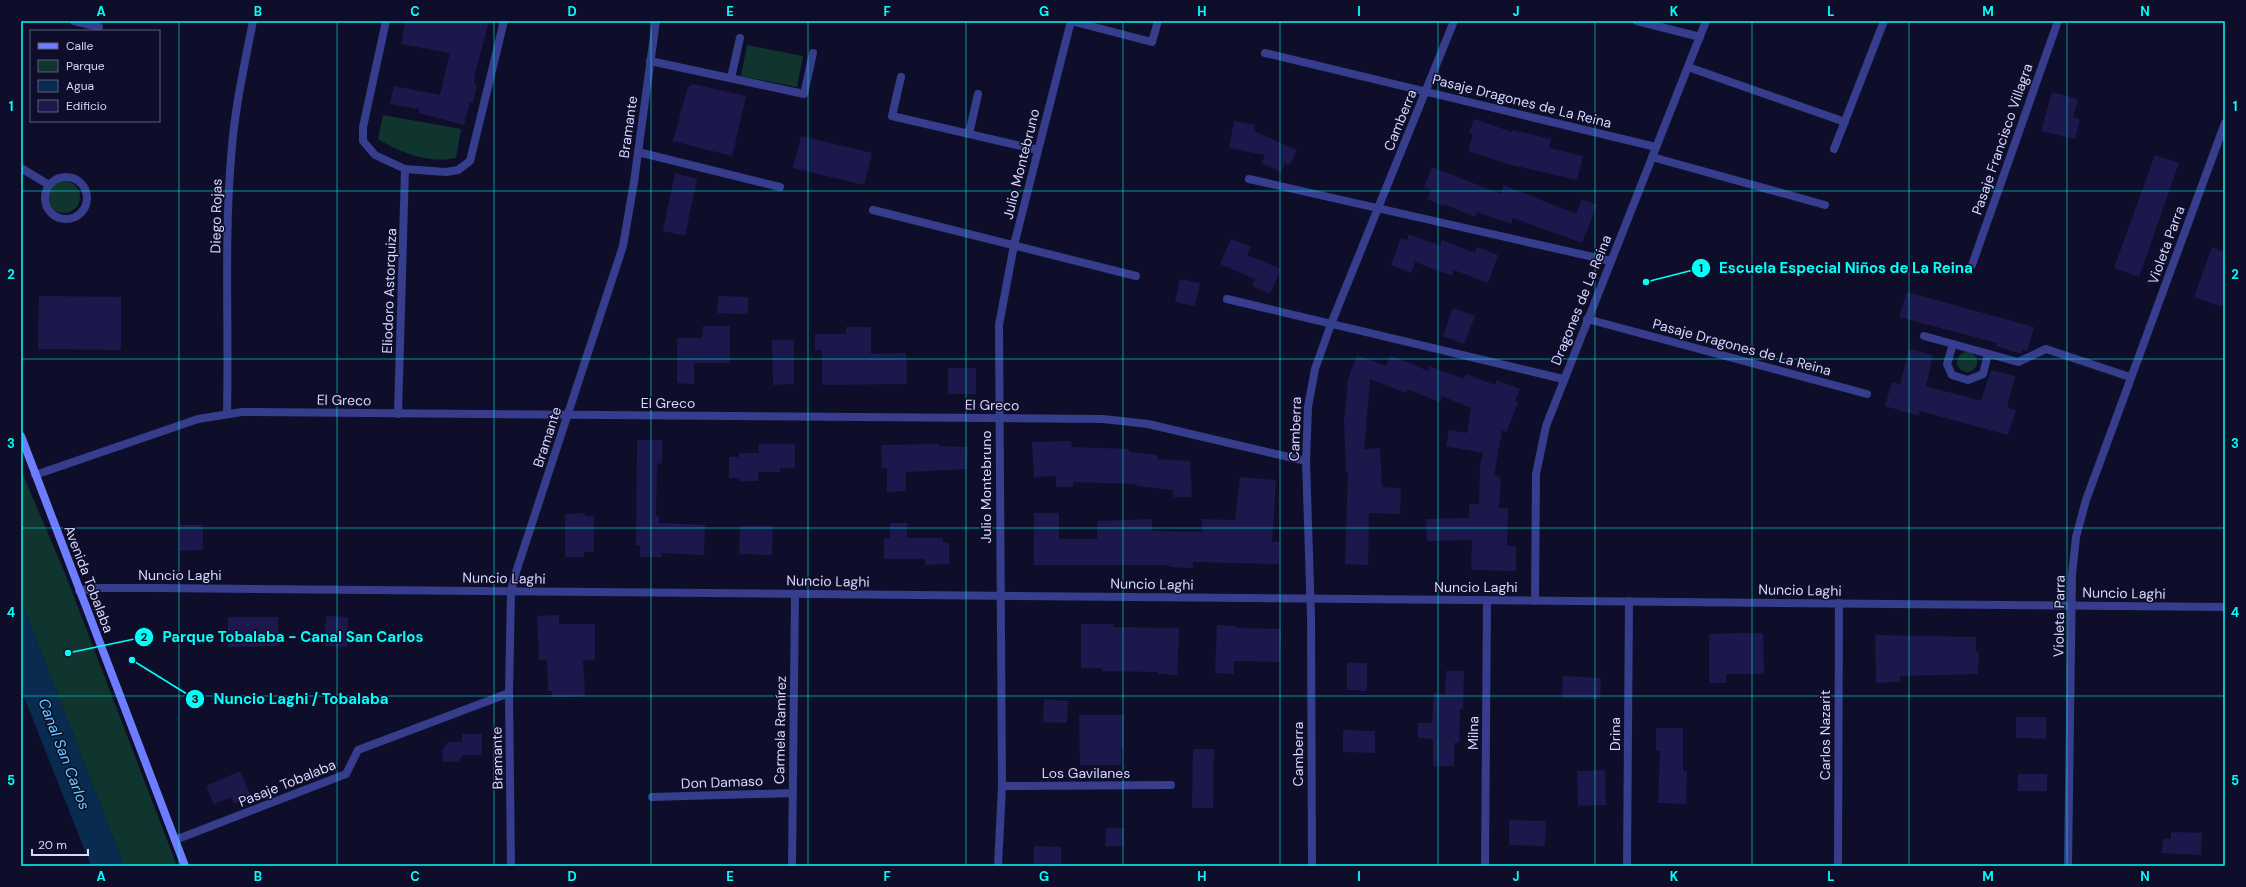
<svg xmlns="http://www.w3.org/2000/svg" width="2246" height="887" font-family="'DM Sans',sans-serif">
  <style>
    .green { fill: #10342e }
    .water { fill: #082b4f }
    .building { fill: #1c184c }
    .lines { fill: none; stroke-linecap: round; stroke-linejoin: round }
    .minor { stroke: #353d8c; stroke-width: 8 }
    .secondary { stroke: #6e7dff; stroke-width: 8 }
    .grid { fill: none; stroke: #03fff8; stroke-width: 1; stroke-opacity: 0.55 }
    .labels { text-anchor: middle; stroke-width: 3; stroke-linejoin: round; paint-order: stroke }
    .street-label { font-size: 14px; fill: #d7d7ff; stroke: #0f0e2a }
    .water-label { font-size: 15px; font-style: italic; fill: #65cbff; stroke: #0f0e2a }
    .leader { fill: none; stroke: #03fff8; stroke-width: 1.5 }
    .callout-dot { fill: #03fff8; stroke: #0f0e2a; stroke-width: 1.5 }
    .mark-label { font-size: 12px; text-anchor: middle; font-weight: bold; fill: #111 }
    .callout-label { font-size: 15px; text-anchor: middle; font-weight: bold; fill: #03fff8; stroke: #0f0e2a; stroke-width: 3; stroke-linejoin: round; paint-order: stroke }
    .neatline { fill: none; stroke: #03fff8; stroke-width: 1.5 }
    .grid-label { font-size: 13px; text-anchor: middle; font-weight: bold; fill: #03fff8 }
  </style>
  <rect width="100%" height="100%" fill="#0f0e2a"/>
  <g class="green">
    <path d="M747,45l56,11 -6,31 -56,-11z"/>
    <path d="M383,115l78,14 -5,29c-27,6 -55,-5 -78,-19z"/>
    <circle cx="64" cy="197" r="16"/>
    <circle cx="1967" cy="362" r="10"/>
    <path d="M21,470l45,106 111,290h-53l-103,-266z"/>
  </g>
  <path class="water" d="M21,600l103,266h-33l-70,-177z"/>
  <g class="building">
    <path d="M405,21h84l-14,53 -1,9 3,1 -4,19 -3,-1 -6,23 -45,-12v-4l-29,-5 4,-18 46,9 10,-42 -49,-9z"/>
    <path d="M693,84l53,12 -14,60 -59,-15 15,-54z"/>
    <path d="M2052,92l26,7 -5,18 7,2 -5,20 -34,-8z"/>
    <path d="M1474,119l38,13v-2l39,9 -2,9 34,8 -6,24 -69,-16 -40,-13 5,-17 -4,-1z"/>
    <path d="M1234,121l21,4 -1,6 43,19 -7,15 -5,-2 -4,9 -20,-9 4,-8 -36,-7z"/>
    <path d="M801,136l71,17 -8,32 -71,-17z"/>
    <path d="M2155,155l24,8 -40,114 -25,-9z"/>
    <path d="M1432,167l69,27 2,-9 73,29 6,-15 15,6 -15,38 -69,-25 -2,6 -34,-12 -2,5 -31,-13v2l-17,-7 4,-9 -7,-3z"/>
    <path d="M675,173l22,6 -12,57 -22,-5z"/>
    <path d="M1409,234l31,12 2,-6 33,13 2,-6 21,8 -10,28 -34,-13 -2,6 -37,-14 -4,11 -20,-8 10,-27 6,3z"/>
    <path d="M1231,239l20,8 -4,8 34,14 -11,25 -18,-8 3,-7 -35,-15z"/>
    <path d="M2212,247l13,5v46l-3,9 -28,-10z"/>
    <path d="M1180,279l20,4 -5,23 -20,-4z"/>
    <path d="M1907,292l127,35 -7,24 -5,-2 -1,5 -25,-8 1,-3 -98,-26z"/>
    <path d="M39,296l82,1v53l-83,-1z"/>
    <path d="M718,296l30,1v17l-31,-1z"/>
    <path d="M1453,308l22,8 -11,28 -21,-8z"/>
    <path d="M703,326h27v37h-36v21l-17,-1v-45h25z"/>
    <path d="M846,327h25v27l35,-1 1,31 -85,1v-35h-7v-16h31z"/>
    <path d="M772,340h22v44l-21,1z"/>
    <path d="M1909,349l24,6 -7,31 55,15 10,-31 24,6 -8,32 9,2 -8,25 -88,-24 -1,5 -34,-10 7,-24 8,2z"/>
    <path d="M1357,355l29,11 4,-11 38,16 1,-5 35,13 2,-5 29,11 2,-5 23,9 -5,12 3,2 -12,29 -4,-2 -8,46 7,1 -2,31h9l-1,38h9v25l-45,-1 1,-30 -45,1 -1,-22 43,-1v-14h10l1,-38 3,-13 -37,-7 3,-16 18,3 4,-25 -29,-12 -2,6 -33,-13 -1,4 -36,-14 -6,70 16,-1 2,39 19,1 -1,26 -31,-1 -1,52 -23,-1 3,-92h-2l-2,-51 4,-42z"/>
    <rect x="948" y="368" width="28" height="26"/>
    <path d="M637,440h25v24l-5,-1 -1,53h3v7l46,2 -1,30 -42,-2v4h-22v-12h-4z"/>
    <path d="M1071,441l1,6 57,2v3l29,3 -1,4 33,2 2,36h-19v-7l-37,-4 1,-2 -64,-2v5h-17v-11l-22,1 -2,-35z"/>
    <path d="M759,444h36v24h-15v4h-22v9h-18l-1,-3h-10v-21h10v-4h20z"/>
    <path d="M938,444v2l30,1 -1,22 -61,3v19l-19,1v-24h-5l-1,-23z"/>
    <path d="M1240,477l36,3 -4,62h7v22l-86,-2v6l-24,-1v-2h-135v-52h25v26h38v-18l55,-2v12l50,1v-13l33,1z"/>
    <path d="M585,513v3h9v36h-10v5h-19v-43z"/>
    <path d="M890,523h17v15h36v5h6v21l-24,1v-6h-41v-21h6z"/>
    <path d="M180,525h23v25l-23,1z"/>
    <path d="M740,526h33l-1,29 -33,-1z"/>
    <path d="M559,615v9h36v36h-12l2,36 -33,1v-6h-4l-1,-31h-8l-2,-44z"/>
    <path d="M326,616l22,1 -1,30 -22,-1z"/>
    <path d="M228,617h50v29l-50,1z"/>
    <path d="M1081,624h32v3l66,1 -2,47 -19,-1v-2l-56,-1v-3h-21z"/>
    <path d="M1217,625l18,1v2l46,1 -1,33 -46,-1v13l-19,-1z"/>
    <path d="M1742,633h21l1,41h-38v9h-17v-49z"/>
    <path d="M1875,635l101,2v15h3l-1,22 -78,2v6l-24,1z"/>
    <path d="M1347,663h20v28l-20,-1z"/>
    <path d="M1446,671h18l-1,38h-3l-1,34h-5v23h-21v-27l-15,-1v-15h14l2,-30 11,1z"/>
    <path d="M1563,676l38,2 -1,21 -38,-1z"/>
    <path d="M1044,699l24,2 -1,22 -24,-1z"/>
    <path d="M1079,715h45v33h-3v17h-41z"/>
    <path d="M2016,717h30v22l-30,-1z"/>
    <path d="M1656,728h27v43h4l-1,33 -28,-1 2,-52h-4z"/>
    <path d="M1343,730l32,1v22l-32,-1z"/>
    <path d="M462,734h20v21h-19l-4,6 -16,1 -1,-11 7,-9h13z"/>
    <path d="M1193,749h21l-1,59h-21z"/>
    <path d="M1605,770l1,35 -28,1 -1,-35z"/>
    <path d="M240,771l11,26 -17,7 -3,-7 -17,7 -8,-18z"/>
    <rect x="2018" y="774" width="29" height="17"/>
    <path d="M1509,820l37,1 -1,25 -36,-1z"/>
    <path d="M1106,828h18v18h-19z"/>
    <path d="M2171,832l31,1 -1,22 -39,-2 1,-14h8z"/>
    <path d="M1034,846l27,1v19h-27z"/>
  </g>
  <g class="lines">
    <g class="minor">
      <path d="M74,21l25,6"/>
      <path d="M386,21l-23,106v14l12,14 30,14 41,3 12,-2 12,-9 34,-140"/>
      <path d="M1071,21l81,21 6,-21"/>
      <path d="M1637,21l63,16"/>
      <path d="M1265,53l391,94"/>
      <path d="M650,61l154,33 9,-41"/>
      <path d="M1688,67l157,55"/>
      <path d="M901,77l-9,39 146,34"/>
      <path d="M731,78l9,-40"/>
      <path d="M969,134l9,-40"/>
      <path d="M1834,149l50,-128"/>
      <path d="M638,152l142,35"/>
      <path d="M1652,157l173,48"/>
      <path d="M21,168l28,17"/>
      <circle cx="66" cy="198" r="21"/>
      <path d="M1249,179l362,82"/>
      <path d="M873,210l263,66"/>
      <path d="M1972,265l86,-244"/>
      <path d="M1227,299l336,80"/>
      <path d="M1587,319l280,75"/>
      <path d="M1924,336l94,26 28,-13 84,28"/>
      <path d="M1953,344l-6,20 5,11 16,5 15,-6 5,-20"/>
      <path d="M227,413c2,-85 -3,-170 4,-255 3,-46 13,-91 22,-137"/>
      <path d="M398,414l7,-245"/>
      <path d="M35,475l163,-56 44,-7 861,7 45,5 158,37"/>
      <path d="M79,591l17,-3h61l2068,19"/>
      <path d="M1535,601l1,-127 10,-48 160,-405"/>
      <path d="M1002,786l169,-1"/>
      <path d="M652,797l141,-4"/>
      <path d="M175,840l171,-66 12,-24 151,-57"/>
      <path d="M511,866l-2,-173 2,-102 5,-19 107,-326 11,-64 22,-161"/>
      <path d="M792,866l3,-272"/>
      <path d="M998,866l4,-80 -3,-461 15,-80 57,-224"/>
      <path d="M1312,866l-1,-249 -5,-156 2,-54 7,-38 16,-45 123,-303"/>
      <path d="M1485,866l2,-266"/>
      <path d="M1627,866l2,-265"/>
      <path d="M1838,866l1,-263"/>
      <path d="M2068,866l4,-291 4,-38 10,-37 139,-377"/>
    </g>
    <path class="secondary" d="M21,436l164,430"/>
  </g>
  <path class="grid" d="M179,21v845M337,21v845M494,21v845M651,21v845M808,21v845M966,21v845M1123,21v845M1280,21v845M1438,21v845M1595,21v845M1752,21v845M1909,21v845M2067,21v845M21,191h2204M21,359h2204M21,528h2204M21,696h2204"/>
  <g class="labels">
    <g class="street-label">
      <text transform="translate(1522 101) rotate(14)" y="5">Pasaje Dragones de La Reina</text>
      <text transform="translate(1400 120) rotate(-68)" y="5">Camberra</text>
      <text transform="translate(628 127) rotate(-82)" y="5">Bramante</text>
      <text transform="translate(2002 139) rotate(-71)" y="5">Pasaje Francisco Villagra</text>
      <text transform="translate(1021 164) rotate(-76)" y="5">Julio Montebruno</text>
      <text transform="translate(216 216) rotate(-89)" y="5">Diego Rojas</text>
      <text transform="translate(2166 245) rotate(-70)" y="5">Violeta Parra</text>
      <text transform="translate(389 291) rotate(-88)" y="5">Eliodoro Astorquiza</text>
      <text transform="translate(1581 300) rotate(-68)" y="5">Dragones de La Reina</text>
      <text transform="translate(1742 347) rotate(15)" y="5">Pasaje Dragones de La Reina</text>
      <text transform="translate(344 400) rotate(1)" y="5">El Greco</text>
      <text x="668" y="408">El Greco</text>
      <text transform="translate(992 405) rotate(1)" y="5">El Greco</text>
      <text transform="translate(1295 429) rotate(-88)" y="5">Camberra</text>
      <text transform="translate(547 437) rotate(-72)" y="5">Bramante</text>
      <text transform="translate(986 487) rotate(-90)" y="5">Julio Montebruno</text>
      <text x="180" y="580">Nuncio Laghi</text>
      <text transform="translate(504 578) rotate(1)" y="5">Nuncio Laghi</text>
      <text transform="translate(89 579) rotate(69)" y="5">Avenida Tobalaba</text>
      <text transform="translate(828 581) rotate(1)" y="5">Nuncio Laghi</text>
      <text transform="translate(1152 584) rotate(1)" y="5">Nuncio Laghi</text>
      <text x="1476" y="592">Nuncio Laghi</text>
      <text transform="translate(1800 590) rotate(1)" y="5">Nuncio Laghi</text>
      <text transform="translate(2124 593) rotate(1)" y="5">Nuncio Laghi</text>
      <text transform="translate(2059 616) rotate(-89)" y="5">Violeta Parra</text>
      <text transform="translate(780 730) rotate(-89)" y="5">Carmela Ramírez</text>
      <text transform="translate(1473 733) rotate(-89)" y="5">Milna</text>
      <text transform="translate(1615 734) rotate(-90)" y="5">Drina</text>
      <text transform="translate(1825 735) rotate(-90)" y="5">Carlos Nazarit</text>
      <text transform="translate(1298 754) rotate(-90)" y="5">Camberra</text>
      <text transform="translate(497 758) rotate(-91)" y="5">Bramante</text>
      <text x="1086" y="778">Los Gavilanes</text>
      <text transform="translate(722 782) rotate(-2)" y="5">Don Damaso</text>
      <text transform="translate(287 783) rotate(-22)" y="5">Pasaje Tobalaba</text>
    </g>
    <g class="water-label">
      <text transform="translate(64 754) rotate(69)" y="5">Canal San Carlos</text>
    </g>
  </g>
  <path class="leader" d="M1646 282L1701 268M68 653L144 637M132 660L195 699"/>
  <g class="callout-dot">
    <circle cx="1646" cy="282" r="4"/>
    <circle cx="68" cy="653" r="4"/>
    <circle cx="132" cy="660" r="4"/>
    <circle cx="1701" cy="268" r="10"/>
    <circle cx="144" cy="637" r="10"/>
    <circle cx="195" cy="699" r="10"/>
  </g>
  <g class="mark-label">
    <text x="1701" y="272">1</text>
    <text x="144" y="641">2</text>
    <text x="195" y="703">3</text>
  </g>
  <g class="callout-label">
    <text x="1846" y="273">Escuela Especial Niños de La Reina</text>
    <text x="293" y="642">Parque Tobalaba - Canal San Carlos</text>
    <text x="301" y="704">Nuncio Laghi / Tobalaba</text>
  </g>
  <rect width="2246" height="887" fill="none" stroke="#0f0e2a" stroke-width="44"/>
  <rect x="30" y="30" width="130" height="92" fill="#0f0e2a" stroke="#5f5e7f"/>
  <rect x="38" y="43" width="20" height="6" fill="#6e7dff" stroke="#5f5e7f"/>
  <text x="66" y="50" font-size="12" fill="#d7d7ff">Calle</text>
  <rect x="38" y="60" width="20" height="12" fill="#10342e" stroke="#5f5e7f"/>
  <text x="66" y="70" font-size="12" fill="#d7d7ff">Parque</text>
  <rect x="38" y="80" width="20" height="12" fill="#082b4f" stroke="#5f5e7f"/>
  <text x="66" y="90" font-size="12" fill="#d7d7ff">Agua</text>
  <rect x="38" y="100" width="20" height="12" fill="#1c184c" stroke="#5f5e7f"/>
  <text x="66" y="110" font-size="12" fill="#d7d7ff">Edificio</text>
  <path d="M32 849v6h56v-6" fill="none" stroke="#d7d7ff" stroke-width="2"/>
  <text x="38" y="849" font-size="12" fill="#d7d7ff" stroke="#0f0e2a" stroke-width="3" paint-order="stroke">20 m</text>
  <rect x="22" y="22" width="2202" height="843" class="neatline"/>
  <g class="grid-label">
    <text x="101" y="16">A</text>
    <text x="258" y="16">B</text>
    <text x="415" y="16">C</text>
    <text x="572" y="16">D</text>
    <text x="730" y="16">E</text>
    <text x="887" y="16">F</text>
    <text x="1044" y="16">G</text>
    <text x="1202" y="16">H</text>
    <text x="1359" y="16">I</text>
    <text x="1516" y="16">J</text>
    <text x="1674" y="16">K</text>
    <text x="1831" y="16">L</text>
    <text x="1988" y="16">M</text>
    <text x="2145" y="16">N</text>
    <text x="11" y="111">1</text>
    <text x="2235" y="111">1</text>
    <text x="11" y="279">2</text>
    <text x="2235" y="279">2</text>
    <text x="11" y="448">3</text>
    <text x="2235" y="448">3</text>
    <text x="11" y="617">4</text>
    <text x="2235" y="617">4</text>
    <text x="11" y="785">5</text>
    <text x="2235" y="785">5</text>
    <text x="101" y="881">A</text>
    <text x="258" y="881">B</text>
    <text x="415" y="881">C</text>
    <text x="572" y="881">D</text>
    <text x="730" y="881">E</text>
    <text x="887" y="881">F</text>
    <text x="1044" y="881">G</text>
    <text x="1202" y="881">H</text>
    <text x="1359" y="881">I</text>
    <text x="1516" y="881">J</text>
    <text x="1674" y="881">K</text>
    <text x="1831" y="881">L</text>
    <text x="1988" y="881">M</text>
    <text x="2145" y="881">N</text>
  </g>
</svg>
